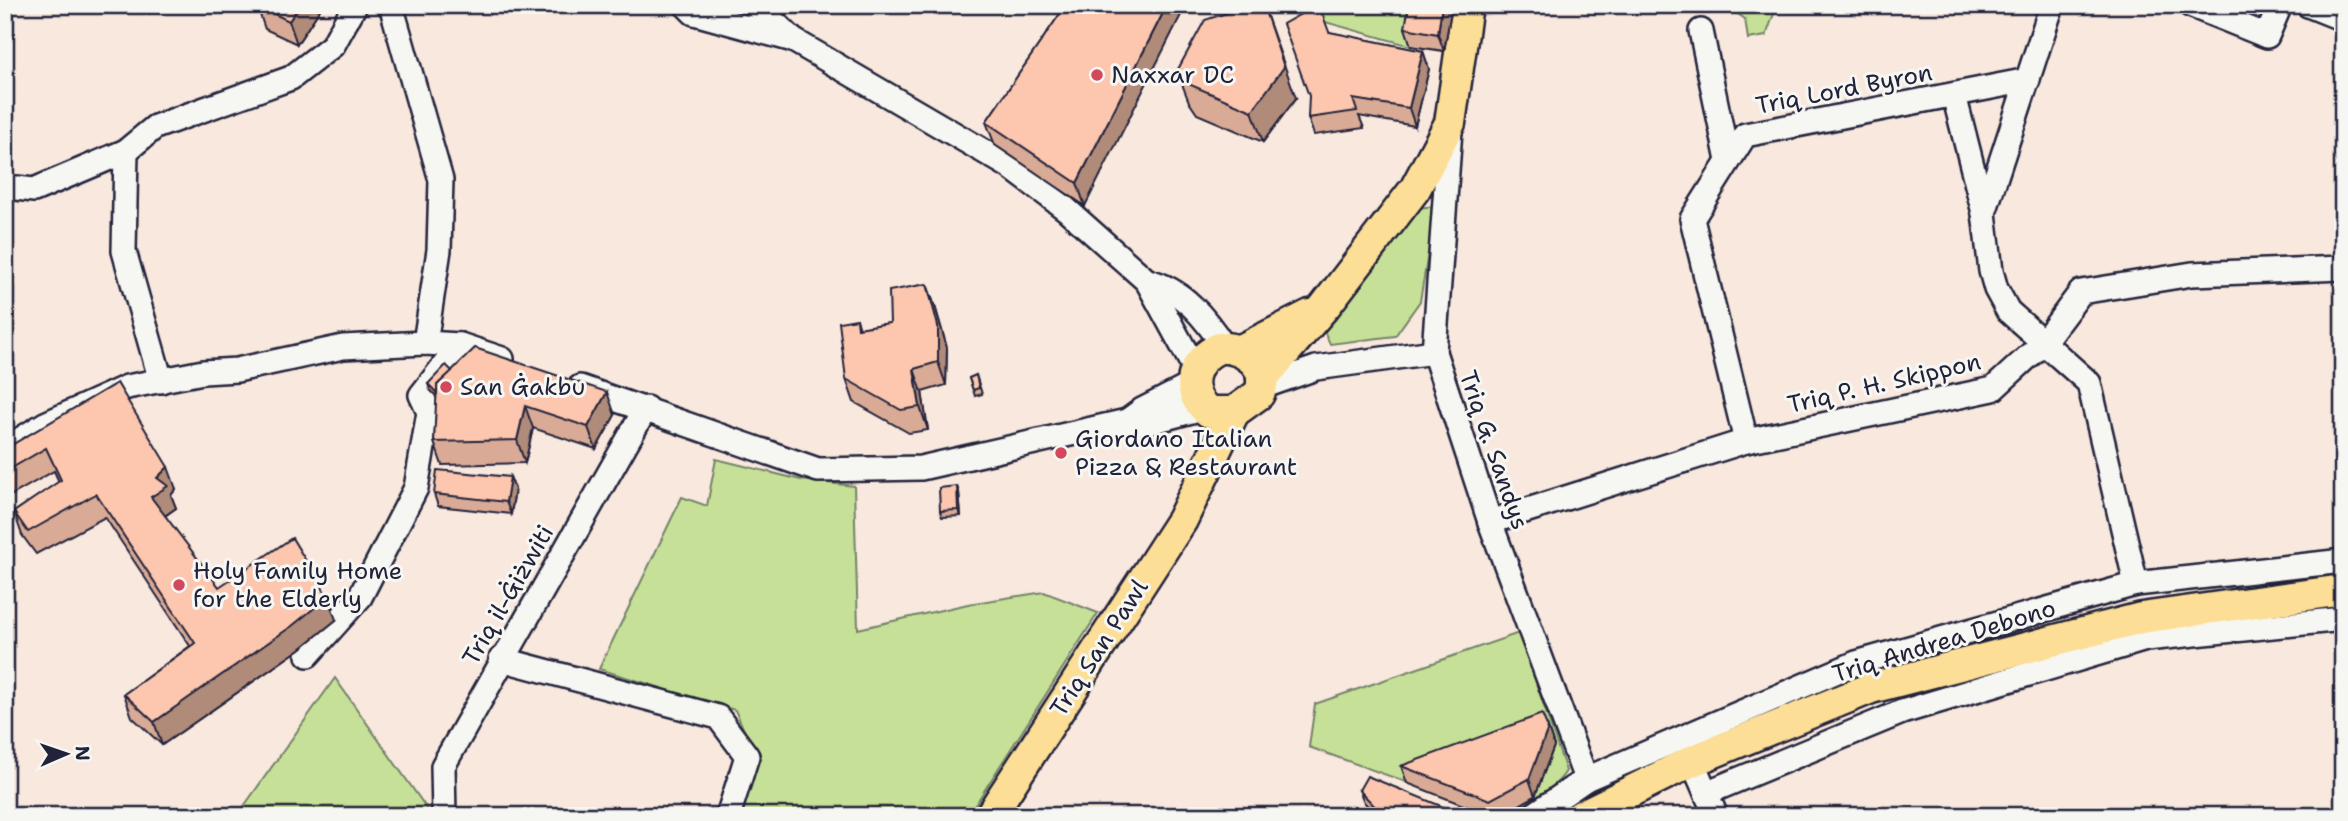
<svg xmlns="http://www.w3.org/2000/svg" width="2348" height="821" font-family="'Shantell Sans',sans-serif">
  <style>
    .green { fill: #c6e197; stroke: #748269; stroke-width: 2 }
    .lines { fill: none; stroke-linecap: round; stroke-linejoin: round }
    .minor-casing { stroke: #22223b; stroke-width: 28 }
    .major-casing { stroke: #22223b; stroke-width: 35 }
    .minor { stroke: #f6f6f2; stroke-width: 23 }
    .major { stroke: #fcde96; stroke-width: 30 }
    .wall { fill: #d9ab96; stroke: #22223b; stroke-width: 2 }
    .shaded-wall { fill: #b08b7a; stroke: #22223b; stroke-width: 2 }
    .building { fill: #fcc7ae; stroke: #22223b; stroke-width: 2 }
    .poi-dot { fill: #d1495b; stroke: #f6f6f2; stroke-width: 2.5 }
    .labels { text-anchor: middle; stroke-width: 6; stroke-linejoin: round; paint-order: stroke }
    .poi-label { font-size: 24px; fill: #22223b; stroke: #f6f6f2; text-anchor: start }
    .street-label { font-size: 24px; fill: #22223b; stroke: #f6f6f2 }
  </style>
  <rect width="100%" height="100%" fill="#f8e8de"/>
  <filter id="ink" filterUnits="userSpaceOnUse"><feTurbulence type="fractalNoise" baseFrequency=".0143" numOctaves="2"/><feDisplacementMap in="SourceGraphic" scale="14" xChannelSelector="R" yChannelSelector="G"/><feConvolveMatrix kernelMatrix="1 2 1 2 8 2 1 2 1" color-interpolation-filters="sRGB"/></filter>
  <g filter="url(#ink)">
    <g class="green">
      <path d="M1316,5h103l-8,41 -86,-24z"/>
      <path d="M1725,5h52l-11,31 -18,3 -3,-20z"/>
      <path d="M1436,206l-16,95 -25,35 -65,8 -6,-13 94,-123z"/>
      <path d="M716,459l85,21 53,6 4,143 110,-25 76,-12 54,21 -130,203h-230l17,-62 -20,-44 -136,-41 83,-172 25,9z"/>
      <path d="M1519,633l47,138c-12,21 -45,33 -66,45l-191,-69 6,-43z"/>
      <path d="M335,678l97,138h-195z"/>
    </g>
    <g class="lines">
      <g class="minor-casing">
        <g id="minor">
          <path d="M391,5l50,175 -2,70 -14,93"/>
          <path d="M686,5l8,8 99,27"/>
          <path d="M756,5l37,35 216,126 57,43 81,72 48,88"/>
          <path d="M2052,5l-68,208 7,58 5,18 12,22 81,72 47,201"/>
          <path d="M2190,5l77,31 13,-31"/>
          <path d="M2308,5l35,14"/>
          <path d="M1701,31l27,130"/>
          <path d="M1954,95l30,118"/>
          <path d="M1450,130l-16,222 56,170 96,257"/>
          <path d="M126,151l-2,100 37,130"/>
          <path d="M16,188l18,2 92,-39 29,-24 136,-49 42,-33 22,-40"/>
          <path d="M1147,281c35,7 59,38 78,67"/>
          <path d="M580,387l238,83 103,-2 206,-47 20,2 56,-15"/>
          <path d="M1262,387l54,-19 118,-16"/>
          <path d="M1127,421l15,-11 51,-26"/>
          <path d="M1746,441l-54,-222 53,-84 283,-55"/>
          <path d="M5,449l40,-25 82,-37 76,-15 34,-2 106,-23 82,-4 35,2 42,14"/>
          <path d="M1490,522l256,-81 247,-52 49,-45 39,-52 111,-18 151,-6"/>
          <path d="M308,655l52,-58 56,-109 13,-76 -8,-17 39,-50"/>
          <path d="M501,659l217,58 29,39 -19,60"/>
          <path d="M1692,761l24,55"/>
          <path d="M1706,793l196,-81 244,-73 197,-20"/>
          <path d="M444,816l-1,-50 203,-358"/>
          <path d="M1532,816l54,-37 270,-116 280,-79 207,-23"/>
        </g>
      </g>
      <g class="major-casing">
        <g id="major">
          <path d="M1219,348c25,-2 53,20 40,46l-25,18h-25c-26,-20 -18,-52 10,-64z"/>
          <path d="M1241,350l69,-35"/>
          <path d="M1262,379l63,-73 90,-117 35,-66 17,-118"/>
          <path d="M990,816l192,-296 52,-108"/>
          <path d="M1581,816l111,-55 179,-73 270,-70 202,-28"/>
        </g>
      </g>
      <use href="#minor" class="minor"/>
      <use href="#major" class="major"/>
    </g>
    <g class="wall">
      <path d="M323,5l-26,39 -32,-15 -8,-23z"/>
      <path d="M1066,5l19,201 -90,-61 -9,-23z"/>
      <path d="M1452,5l-8,46 -33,-5 -6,-18z"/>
      <path d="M1329,32l94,19 6,18 -14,57 -56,-10 5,12 -50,7 -6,-17z"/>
      <path d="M1177,71l119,27 -33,44 -66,-28 -8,-12z"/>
      <path d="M935,306l12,42 -1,37 -24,7 6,38 -19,3 -55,-31 -8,-23 11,-60 3,9 30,-5z"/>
      <path d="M452,371l163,44 -19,34 -63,-21 -8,35 -83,2 -8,-23 3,-45 -7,-7 -2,-6z"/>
      <path d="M976,375l6,19 -7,2 -6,-18z"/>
      <path d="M117,383l59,106 -5,6 5,13 -11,8 54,71 117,33 -36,29 -138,96 -30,-28 -8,-23 66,-48 -85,-129 -69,37 -14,-19 -8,-23 45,-30 -5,-11 -49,28v-50z"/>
      <path d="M510,477l5,12 -4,25 -73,-8 -4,-12z"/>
      <path d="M959,492l2,24 -19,1 -2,-6z"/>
      <path d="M1548,728l6,18 -19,50 -35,20h-9l-84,-33 -6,-17z"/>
      <path d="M1359,790l92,20 2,6h-76l-13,-14z"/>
    </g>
    <g class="shaded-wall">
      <path d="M300,5h23l-26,39 -8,-23z"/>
      <path d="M1167,5h19l-101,201 -8,-23z"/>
      <path d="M1263,5l33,93 -33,44 -11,-31z"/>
      <path d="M1442,5h10l-8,46 -6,-17z"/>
      <path d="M1423,51l6,18 -14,57 -6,-18z"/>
      <path d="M927,284l8,22 12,42 -1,37 -8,-23z"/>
      <path d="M914,369l8,23 6,38 -8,-23z"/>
      <path d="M607,392l8,23 -19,34 -8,-22z"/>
      <path d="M525,406l8,22 -8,35 -8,-23z"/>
      <path d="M168,467l8,22 -5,6 5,13 -16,11 -9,-22 6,-19z"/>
      <path d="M510,477l5,12 -4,25 -5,-12z"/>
      <path d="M957,486l2,6 2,24 -3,-6z"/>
      <path d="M328,597l8,23 -36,29 -138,96 -8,-23z"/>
      <path d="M1548,728l6,18 -19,50 -6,-17z"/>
    </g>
    <g class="building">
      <path d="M258,5h42l-11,16 -32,-15z"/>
      <path d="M1066,5h101l-90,178 -91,-61z"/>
      <path d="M1251,5h12l21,62 -32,44 -66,-28 -9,-12 28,-51z"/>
      <path d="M1317,5h2l10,27 94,19 -14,57 -56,-9 4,12 -49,7 1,-22 -26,-72z"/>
      <path d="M1409,5h33l-4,29 -33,-6z"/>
      <path d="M927,284l11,42v36l-24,7 6,38 -19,3 -55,-31 -7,-57 18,-3 1,9 32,-5 -1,-32z"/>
      <path d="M475,348l132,44 -19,35 -63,-21 -8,34 -83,2 3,-57z"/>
      <path d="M446,365l6,6 -15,14v8l-9,-9z"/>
      <path d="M976,375l3,13 -6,2 -4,-12z"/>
      <path d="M117,383l51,84 -11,11 11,8 -17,11 68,90 73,-49 36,59 -36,29 -138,96 -30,-28 71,-51 -99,-149 -68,38 -14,-20 47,-32 -15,-32 -41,24v-23z"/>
      <path d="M437,470l73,7 -4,25 -72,-8z"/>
      <path d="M957,486l1,24 -18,1 -1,-23z"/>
      <path d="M1542,714l6,14 -19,51 -39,21 -89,-34z"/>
      <path d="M1367,776l84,34 -3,6h-64l-25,-26z"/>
    </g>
  </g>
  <g class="poi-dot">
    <circle cx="1097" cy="75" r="7"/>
    <circle cx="446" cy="387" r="7"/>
    <circle cx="1061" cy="453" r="7"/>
    <circle cx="179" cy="585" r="7"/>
  </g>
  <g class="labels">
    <g class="poi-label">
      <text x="1111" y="83">Naxxar DC</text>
      <text x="460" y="395">San Ġakbu</text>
      <text x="1075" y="447">Giordano Italian<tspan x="1075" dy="28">Pizza &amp; Restaurant</tspan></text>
      <text x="193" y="579">Holy Family Home<tspan x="193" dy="28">for the Elderly</tspan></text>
    </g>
    <g class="street-label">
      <text transform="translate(1844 89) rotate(-11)" y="8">Triq Lord Byron</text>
      <text transform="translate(1884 383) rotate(-13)" y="8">Triq P. H. Skippon</text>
      <text transform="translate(1494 450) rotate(71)" y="8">Triq G. Sandys</text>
      <text transform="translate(508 595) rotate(-60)" y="8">Triq il-Ġiżwiti</text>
      <text transform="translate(1944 641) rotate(-17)" y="8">Triq Andrea Debono</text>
      <text transform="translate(1099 648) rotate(-57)" y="8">Triq San Pawl</text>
    </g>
  </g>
  <rect width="2348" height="821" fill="none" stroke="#f6f6f2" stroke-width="28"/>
  <rect x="14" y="14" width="2320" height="793" fill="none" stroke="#22223b" stroke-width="2.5" filter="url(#ink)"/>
  <g transform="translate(66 754) rotate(88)" stroke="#f6f6f2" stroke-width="5" paint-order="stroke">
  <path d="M0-5L12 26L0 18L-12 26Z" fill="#22223b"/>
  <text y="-10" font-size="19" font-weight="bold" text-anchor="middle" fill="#22223b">N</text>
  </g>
</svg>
